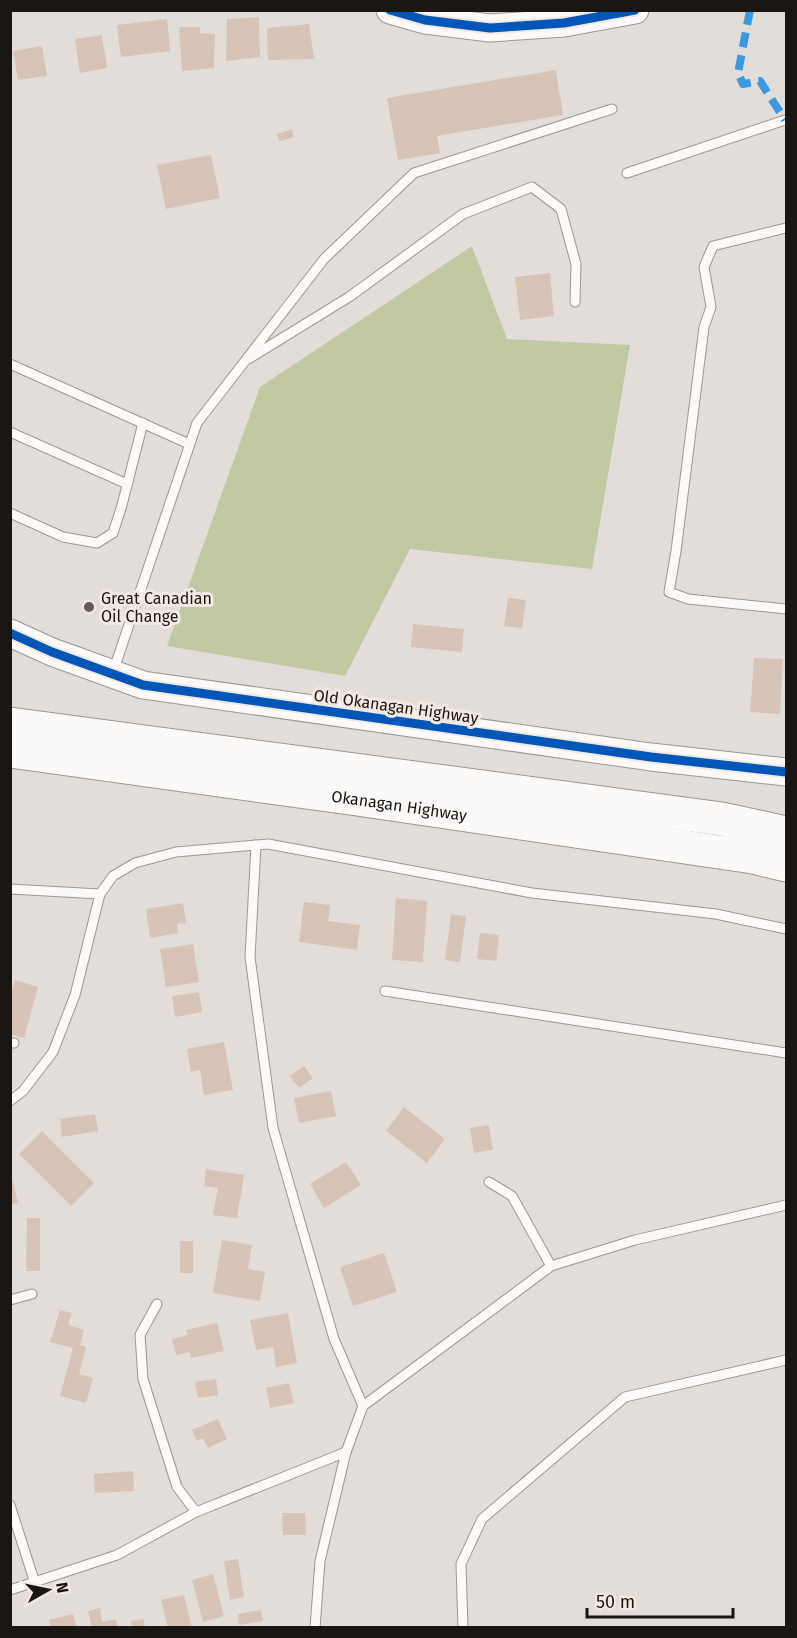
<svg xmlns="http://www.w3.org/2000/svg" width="797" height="1638" font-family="'Fira Sans',sans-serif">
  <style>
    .green { fill: #c1c9a3 }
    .building { fill: #d7c4b7 }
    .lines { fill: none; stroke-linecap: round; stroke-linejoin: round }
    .lane-casing { stroke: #9c9794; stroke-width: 11 }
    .secondary-casing { stroke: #9c9794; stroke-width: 29 }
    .highway-casing { stroke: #9c9794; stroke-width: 35 }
    .lane { stroke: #fbfaf9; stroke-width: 9 }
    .secondary { stroke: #fbfaf9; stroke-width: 27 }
    .highway { stroke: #fbfaf9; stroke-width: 33 }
    .quiet { stroke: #3b9ade; stroke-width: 8; stroke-dasharray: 15 8; stroke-linecap: butt }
    .cycleway-casing { stroke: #f4e9e2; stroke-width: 13 }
    .cycleway { stroke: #0057b8; stroke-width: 9 }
    .poi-dot { fill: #605c59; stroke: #f4e9e2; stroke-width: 2 }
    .labels { text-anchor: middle; stroke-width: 6; stroke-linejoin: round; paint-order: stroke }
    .poi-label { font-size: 16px; fill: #1a1614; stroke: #f4e9e2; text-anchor: start }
    .street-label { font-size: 16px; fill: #1a1614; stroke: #f4e9e2 }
  </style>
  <rect width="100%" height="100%" fill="#e3ddd9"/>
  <path class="green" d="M472,246l35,93 123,6 -38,224 -182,-20 -65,127 -178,-30 93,-259z"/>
  <g class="building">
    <path d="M259,17l1,40 -34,4 1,-42z"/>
    <path d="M167,19l3,32 -49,6 -4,-32z"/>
    <path d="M309,24l5,35 -46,1 -1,-32z"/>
    <path d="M179,27h21v6l15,1 -1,34 -32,3z"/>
    <path d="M102,35l5,33 -27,5 -5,-34z"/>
    <path d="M42,46l5,30 -29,4 -5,-29z"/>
    <path d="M556,70l7,45 -126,21 3,17 -42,7 -11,-62z"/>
    <path d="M292,129l2,8 -14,4 -3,-7z"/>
    <path d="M211,155l9,43 -54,11 -9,-44z"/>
    <path d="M550,273l4,43 -34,4 -5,-43z"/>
    <path d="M508,598l18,2 -4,28 -18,-2z"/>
    <path d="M413,624l51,5 -2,23 -51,-5z"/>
    <path d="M754,658l29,1 -3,55 -30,-2z"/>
    <path d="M396,898l31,3 -4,61 -31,-2z"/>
    <path d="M304,902l26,3 -2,16 32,4 -3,25 -58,-8z"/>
    <path d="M183,903l3,20 -9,1 1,9 -28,5 -4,-29z"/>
    <path d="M451,914l15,2 -6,46 -15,-2z"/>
    <path d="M480,933l19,2 -3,26 -19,-2z"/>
    <path d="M193,944l6,38 -33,5 -6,-38z"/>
    <path d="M15,980l23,7 -14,51 -14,-4v-36z"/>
    <path d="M199,992l3,20 -27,5 -3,-21z"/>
    <path d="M224,1042l9,48 -29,5 -4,-25 -9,2 -4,-23z"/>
    <path d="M304,1066l9,12 -14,10 -9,-12z"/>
    <path d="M331,1091l5,25 -37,7 -5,-25z"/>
    <path d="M404,1107l41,32 -18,24 -41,-32z"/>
    <path d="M95,1114l3,17 -36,6 -2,-18z"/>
    <path d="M489,1125l4,25 -19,3 -4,-25z"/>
    <path d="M42,1131l52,52 -23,23 -52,-52z"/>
    <path d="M346,1162l15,23 -37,23 -14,-24z"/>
    <path d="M206,1169l38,6 -7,43 -24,-3 5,-27 -14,-2z"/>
    <path d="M10,1170l8,33 -8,1z"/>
    <path d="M27,1218h13v53h-14z"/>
    <path d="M222,1240l30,5 -4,24 17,3 -5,29 -47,-8z"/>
    <rect x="180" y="1241" width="13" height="32"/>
    <path d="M384,1253l13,39 -44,14 -13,-39z"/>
    <path d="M60,1310l12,3 -4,12 16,5 -4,15 6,2 -7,27 14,4 -7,25 -26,-7 13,-48 -23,-6z"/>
    <path d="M288,1313l9,50 -21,4 -3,-20 -17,3 -6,-30z"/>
    <path d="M217,1323l7,28 -33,7 -1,-6 -14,3 -4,-16 16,-4 -2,-5z"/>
    <path d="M216,1379l2,16 -20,3 -3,-16z"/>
    <path d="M289,1383l5,20 -24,5 -4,-20z"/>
    <path d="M218,1419l9,20 -19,9 -5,-10 -6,3 -5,-11z"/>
    <path d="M133,1471l1,20 -39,2 -1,-19z"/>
    <path d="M282,1513h23l1,22h-23z"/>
    <path d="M238,1559l6,38 -14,3 -6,-39z"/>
    <path d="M213,1574l11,42 -21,6 -11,-42z"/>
    <path d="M184,1595l8,33h-24l-7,-28z"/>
    <path d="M100,1608l2,14 14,-3 2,9h-26l-4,-17z"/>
    <path d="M261,1610l2,11 -24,4 -1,-11z"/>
    <path d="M73,1614l4,14h-26l-2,-8z"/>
    <path d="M144,1619l1,9h-13l-1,-7z"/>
  </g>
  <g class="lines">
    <g class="lane-casing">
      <g id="lane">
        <path d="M627,173l158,-53 1,1"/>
        <path d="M786,228l-73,18 -9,21 7,40 -7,20 -28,224 -7,41 19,7 98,10"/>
        <path d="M250,358l99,-61 114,-83 69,-27 29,22 15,55 -1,38"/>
        <path d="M10,364l179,80"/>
        <path d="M10,432l117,52"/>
        <path d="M10,513l53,24 34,6 16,-10 9,-28 21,-82"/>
        <path d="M113,672l84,-249 127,-164 90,-86 198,-64"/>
        <path d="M256,845l-6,112 23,171 61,211 29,67"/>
        <path d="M10,889l90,5"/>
        <path d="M385,991l401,62"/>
        <path d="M10,1043h4"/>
        <path d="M10,1101l13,-10 30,-39 22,-57 25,-101 13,-18 22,-13 41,-11 92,-8 264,49 184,21 70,15"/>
        <path d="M489,1182l23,14 39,70"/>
        <path d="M10,1300l22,-6"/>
        <path d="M157,1304l-17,31 3,44 34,108 19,25"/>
        <path d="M10,1505l25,78"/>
        <path d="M10,1590l107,-35 79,-43 150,-60 17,-46 188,-140 84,-26 151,-35"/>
        <path d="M315,1628l5,-67 26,-109"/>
        <path d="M463,1628l-2,-64 21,-45 143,-122 161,-37"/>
      </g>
    </g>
    <g class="secondary-casing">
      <g id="secondary">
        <path d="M390,10l35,10 65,8 74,-5 71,-13"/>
        <path d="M10,633l42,19 91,33 508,72 135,15"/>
      </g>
    </g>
    <g class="highway-casing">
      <g id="highway">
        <path d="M10,724l712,95 64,14"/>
        <path id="s1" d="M10,751l347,48 396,58 33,8"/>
      </g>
    </g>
    <use href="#lane" class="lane"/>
    <use href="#secondary" class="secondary"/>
    <use href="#highway" class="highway"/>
    <path class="quiet" d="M750,10l-12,63 5,11 17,-3 25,39"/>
    <g class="cycleway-casing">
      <g id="cycleway">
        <path d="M390,10l35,10 65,8 74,-5 71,-13"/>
        <path d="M10,633l42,19 91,33 508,72 135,15"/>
      </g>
    </g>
    <use href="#cycleway" class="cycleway"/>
  </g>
  <circle class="poi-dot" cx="89" cy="607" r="6"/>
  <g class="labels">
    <g class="poi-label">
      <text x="101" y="604">Great Canadian<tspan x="101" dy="18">Oil Change</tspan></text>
    </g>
    <g class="street-label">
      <text transform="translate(396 706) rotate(8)" y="6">Old Okanagan Highway</text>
      <text dy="6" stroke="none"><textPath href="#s1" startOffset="393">Okanagan Highway</textPath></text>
    </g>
  </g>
  <rect width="797" height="1638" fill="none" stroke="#1a1614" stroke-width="24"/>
  <g transform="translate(48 1590) rotate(81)" stroke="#f4e9e2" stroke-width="4.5" paint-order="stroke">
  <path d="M0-4.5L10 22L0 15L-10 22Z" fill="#1a1614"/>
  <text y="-9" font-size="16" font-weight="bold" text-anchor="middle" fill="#1a1614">N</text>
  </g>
  <path d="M587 1608v9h146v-9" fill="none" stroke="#1a1614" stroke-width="3"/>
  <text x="596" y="1608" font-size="18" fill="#1a1614" stroke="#f4e9e2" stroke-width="4.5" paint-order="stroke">50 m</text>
</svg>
